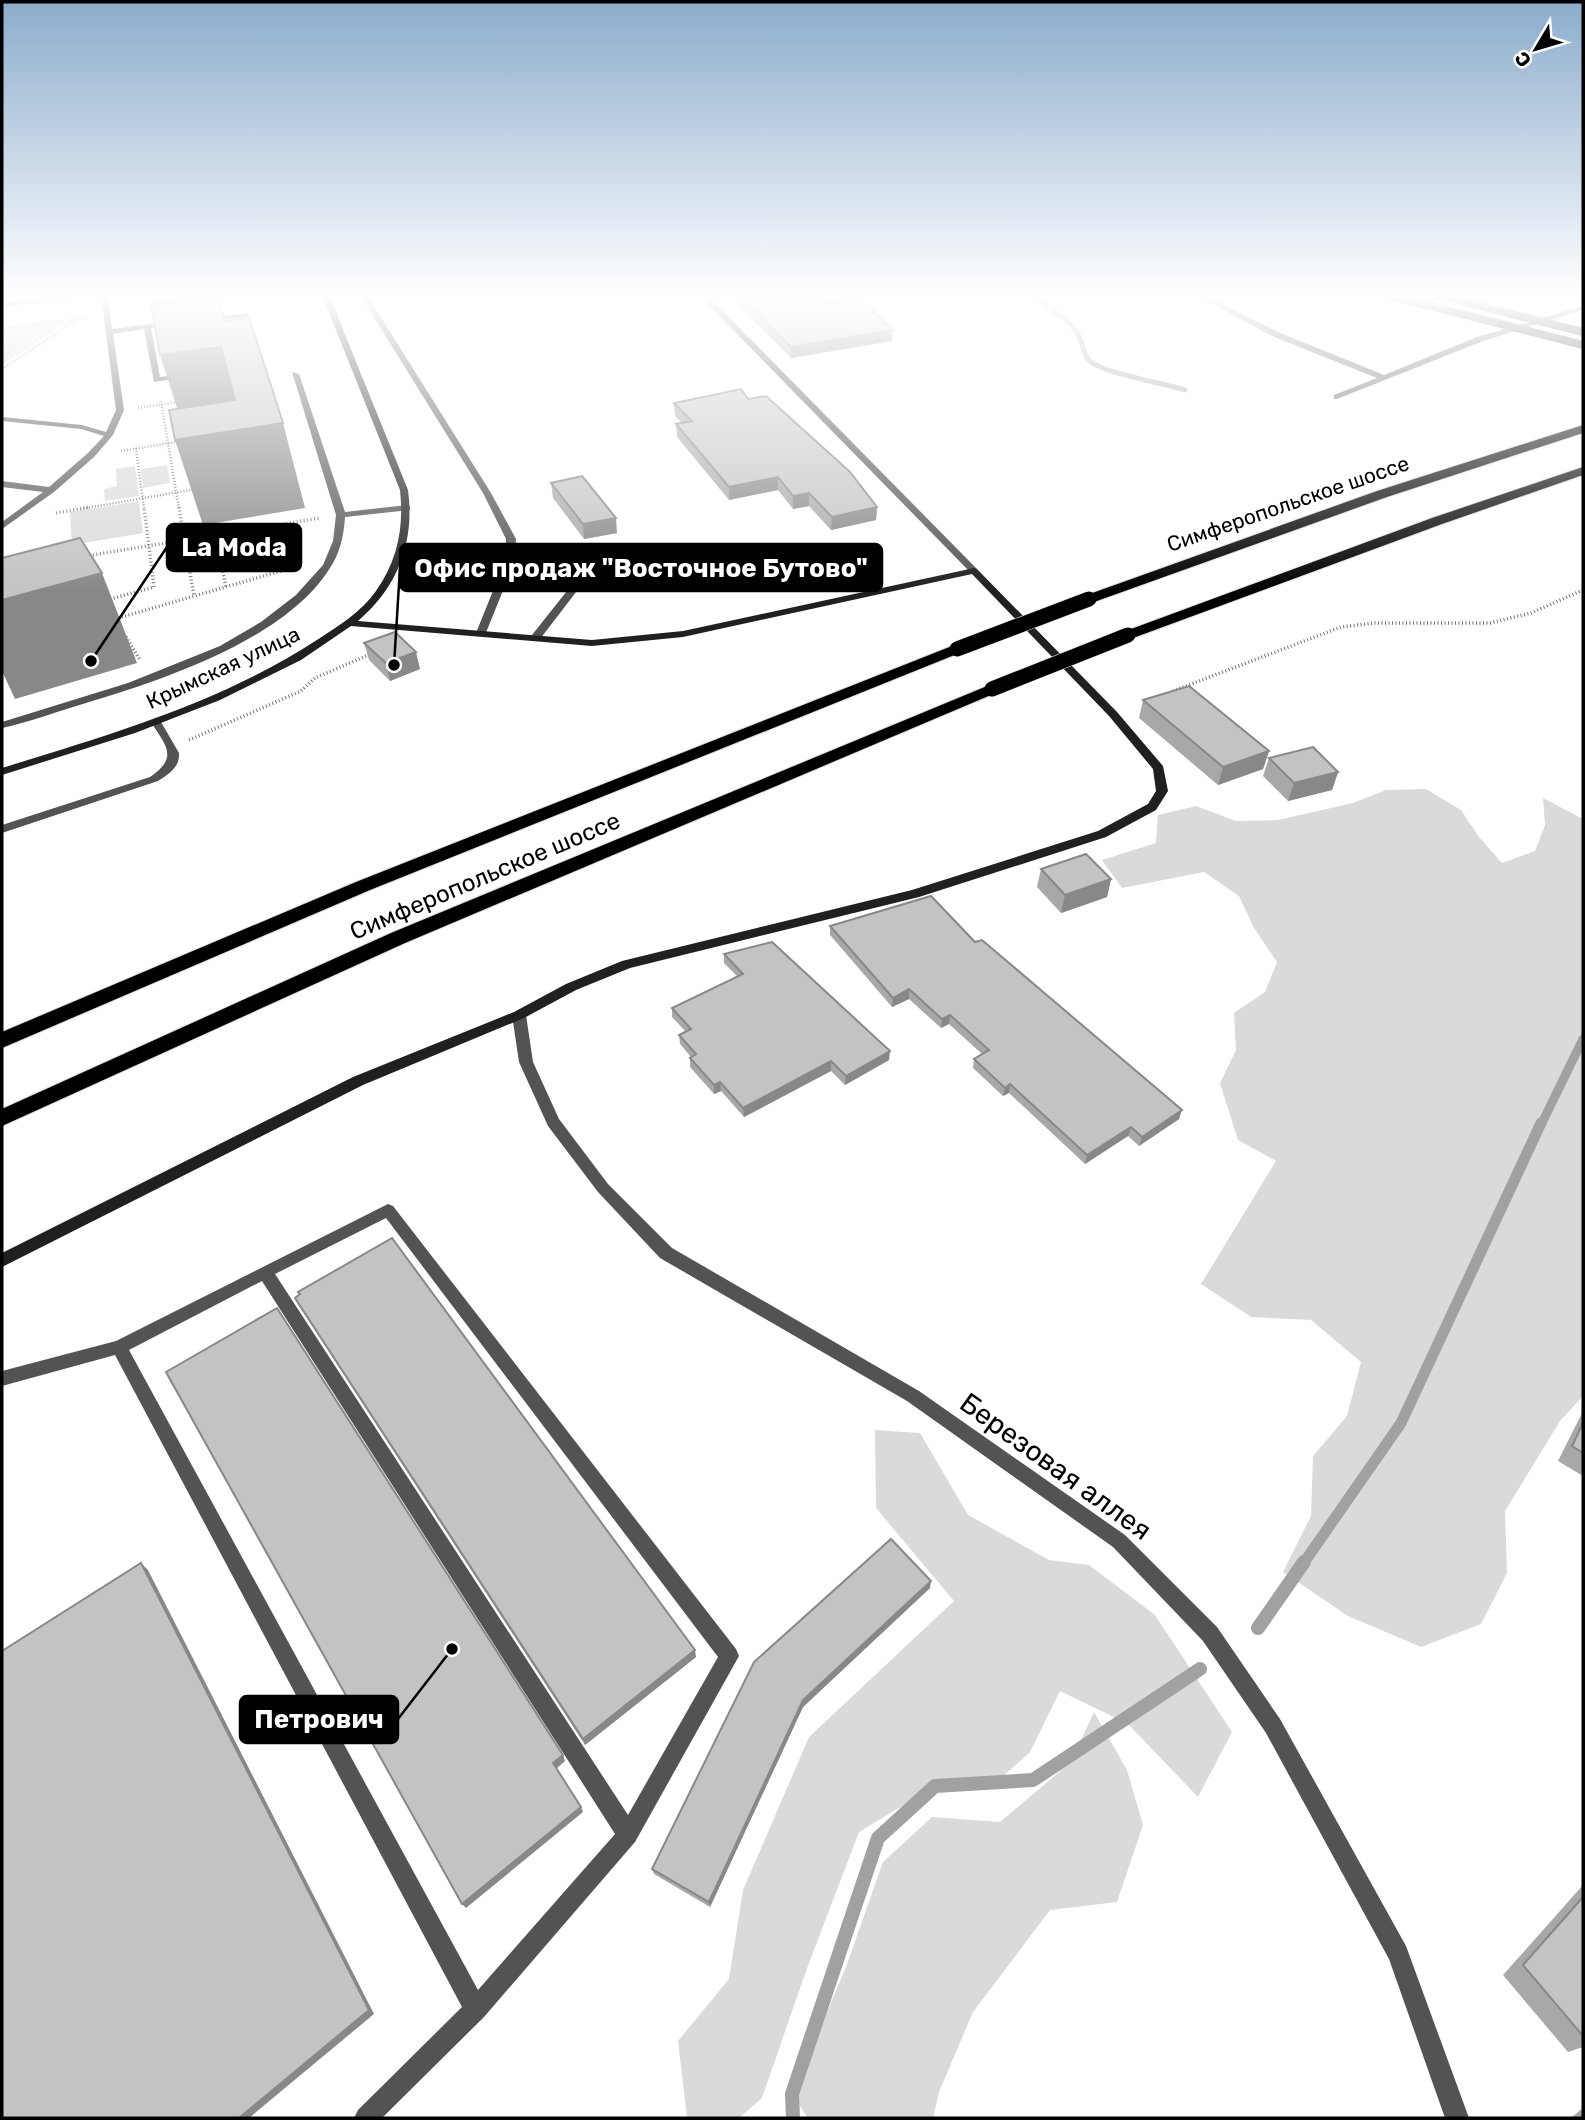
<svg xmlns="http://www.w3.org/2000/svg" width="1585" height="2120" font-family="Rubik,sans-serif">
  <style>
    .green { fill: #dadada }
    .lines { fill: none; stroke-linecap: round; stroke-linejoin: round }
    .stream-far3 { stroke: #a1a1a1; stroke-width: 5 }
    .stream-far2 { stroke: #a1a1a1; stroke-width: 9 }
    .stream-far1 { stroke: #a1a1a1; stroke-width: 11 }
    .stream { stroke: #a1a1a1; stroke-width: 14 }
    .highway-casing { stroke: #dbdbdb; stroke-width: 2 }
    .path-far1 { stroke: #757575; stroke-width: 2.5; stroke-dasharray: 1 2; stroke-linecap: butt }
    .path { stroke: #757575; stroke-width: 3.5; stroke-dasharray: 1 2.5; stroke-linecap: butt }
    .lane { fill: #535353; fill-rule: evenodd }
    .street { fill: #535353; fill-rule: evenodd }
    .secondary { fill: #202020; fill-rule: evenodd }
    .highway { fill: #000; fill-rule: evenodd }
    .highway-bridge-casing { stroke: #dbdbdb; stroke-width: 16; stroke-linecap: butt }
    .secondary-bridge { stroke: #202020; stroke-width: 8 }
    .highway-bridge { stroke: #000; stroke-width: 15 }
    .wall { fill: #a8a8a8 }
    .shaded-wall { fill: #888 }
    .building { fill: #c3c3c3; stroke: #888; stroke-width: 2 }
    .labels { text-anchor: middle; stroke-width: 5; stroke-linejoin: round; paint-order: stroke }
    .far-street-label { font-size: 21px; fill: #000; stroke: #fff }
    .street-label { font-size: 24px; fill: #000; stroke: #fff }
    .near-street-label { font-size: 28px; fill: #000; stroke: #fff }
    .leader { fill: none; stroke: #000; stroke-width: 2.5 }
    .callout-dot { fill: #000; stroke: #fff; stroke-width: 2.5 }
    .callout { fill: #000; stroke: #000; stroke-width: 2.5 }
    .callout-label { font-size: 26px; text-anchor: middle; font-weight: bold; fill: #fff }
  </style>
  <rect width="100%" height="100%" fill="#fff"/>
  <g class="green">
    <path d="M66,322l-64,43v-35z"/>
    <path d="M167,465l3,18 -27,5 -2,-19z"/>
    <path d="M135,466l4,30 -34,5 -1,-12 13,-3 -1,-17z"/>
    <path d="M139,501l4,32 -71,12 -2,-33z"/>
    <path d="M1426,789l35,21 18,27 23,26 33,-12 10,-26 -2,-27 40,21v577l-23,25 -55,90 2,62 -26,51 -60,23 -73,-31 -65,-44 28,-56 2,-60 34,-40 14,-54 -50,-42 -60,-3 -50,-33 75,-123 -38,-21 -18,-57 16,-33 -2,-37 31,-21 12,-30 -23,-34 -15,-32 -35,-24 -82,16 -20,-28 54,-17 2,-28 38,-9 40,15 42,-1 75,-17 33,-13z"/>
    <path d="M875,1430l45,3 48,82 81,45 40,5 66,50 77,117 -34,65 -70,-73 -68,-33 -30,61 -42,38 -53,-4 -76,46 -53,139 -44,127 -23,20h-52l-9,-77 51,-62 14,-89 66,-153 145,-136 -78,-93z"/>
    <path d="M1094,1712l33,58 16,55 -26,77 -67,8 -77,102 -34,80 -6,26h-125l-16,-24 54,-127 37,-105 49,-45 68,5 71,-60z"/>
  </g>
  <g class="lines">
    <path class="stream-far3" d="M1032,295c15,11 35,23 46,39 4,7 5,18 10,25 11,14 76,24 97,31"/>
    <path class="stream-far2" d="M1541,1125l42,-86"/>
    <path class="stream-far1" d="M1303,1564l98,-141 140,-300"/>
    <g class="stream">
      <path d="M1258,1628l46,-66"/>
      <path d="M793,2118l-1,-24 86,-256 57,-52 98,-6 167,-111"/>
    </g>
    <g class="highway-casing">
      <g id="highway">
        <path d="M1583,425v8l-196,64 -293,105h-10l-2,-3 2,-3 293,-105z"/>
        <path d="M1583,467v8l-141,49 -309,114h-10l-3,-3 3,-3 309,-114z"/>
        <path d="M957,644l5,2 3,3 -3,3 -592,238 -368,158v-16l354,-150z"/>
        <path d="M992,684l8,5 -2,3 -593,251 -403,183v-17l389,-176z"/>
      </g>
    </g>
    <g class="path-far1">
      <path d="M2,328l86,-10"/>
      <path d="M2,369l74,-49"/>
      <path d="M161,401l18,108"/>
      <path d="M138,408l40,-6"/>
      <path d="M136,448l8,61"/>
      <path d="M121,451l61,-10"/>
      <path d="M80,509l116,-20"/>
    </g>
    <g class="path">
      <path d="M179,507l15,89"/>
      <path d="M56,513l34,-6"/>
      <path d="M215,534l11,53"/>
      <path d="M86,556l234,-38"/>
      <path d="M107,600l47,-13 -10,-80"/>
      <path d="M115,619l183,-53"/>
      <path d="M126,637l14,23"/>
      <path d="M1173,691l168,-64 34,-4h115l41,-10 52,-23"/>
      <path d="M189,740l112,-49 14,-13 58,-25"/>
    </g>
    <g class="lane">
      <path d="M78,295h21l-97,12v-4z"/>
      <path d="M101,295h7l4,34 64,-8v4l-25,3 9,49 26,-3 4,2 -36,6 -10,-53 -31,5 11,76 -11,25 -19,22 -40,35 -52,37v-7l41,-30 -41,-5v-6l47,6 39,-34 16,-17 -23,-7 -79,-8v-4l80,8 24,7 10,-22z"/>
      <path d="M360,295h7l124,198 25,46 -1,22 -30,74 -9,-2 29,-72 1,-22 -23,-46z"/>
      <path d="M1196,295h8l74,37 106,43 93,-38 106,-31v4l-100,31 -146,58h-3v-4l43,-17 -105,-42z"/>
      <path d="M248,313l8,23h-6l-8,-19 -35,4 -4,-2z"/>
      <path d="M292,372l7,2 46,138 62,-7 3,1v4l-65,7c-1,16 -4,32 -12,46 -44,78 -179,120 -260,144 -23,7 -47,16 -71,21v-6l126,-39 92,-37 41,-24 35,-27 27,-30 10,-24 3,-26z"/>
      <path d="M582,572l8,2 -50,65h-8v-4z"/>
      <path d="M156,719l5,3 18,31c1,14 -10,21 -21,28l-156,52v-8l148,-48c29,-20 16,-31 1,-55z"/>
      <path d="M388,1204l5,2 343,443 3,7 -104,186 -151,175 -102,101h-28l4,-8 104,-103 -347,-652 -113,31v-15l114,-30zM386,1218l332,439 -90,158 -353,-541zM262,1281l353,553 -137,156 -349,-640z"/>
    </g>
    <g class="street">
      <path d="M699,295h8l270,274v4h-6z"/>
      <path d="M519,1010l7,5 7,47 26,57 49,65 64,64 247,143 206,144 92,92 63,92 126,227 63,172h-24l-56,-159 -123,-226 -63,-92 -90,-94 -206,-146 -247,-143 -62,-66 -50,-66 -29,-64 -7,-47z"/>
    </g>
    <path class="secondary" d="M322,295h7l79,195c7,52 -10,97 -50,131l234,19 91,-9 291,-63 3,1 140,143 46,54 5,25 -12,19 -50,27 -187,60 -289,71 -54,22 -52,28 -161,67 -361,182v-14l351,-176 161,-65 52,-28 56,-23 290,-71 186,-59 50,-27 8,-13 -3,-22 -44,-53 -137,-142 -289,63 -91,9 -241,-20 -50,34 -81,40 -85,33 -133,42v-7c110,-34 221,-66 318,-130 20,-13 42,-27 56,-47 22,-31 28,-64 24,-101z"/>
    <use href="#highway" class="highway"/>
    <g class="highway-bridge-casing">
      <g id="highway-bridge">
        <path d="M957,649l132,-50"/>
        <path d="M992,689l136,-54"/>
      </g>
    </g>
    <g class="secondary-bridge">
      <path d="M1387,295l196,50"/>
      <path d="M1437,295l146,37"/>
    </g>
    <use href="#highway-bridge" class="highway-bridge"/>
  </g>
  <g class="wall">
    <path d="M729,295h91l10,7 62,39 -101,17 -62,-62z"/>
    <path d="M748,399l129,108 -1,13 -45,10 -22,-24 -16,3 -15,-19 -49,10 -52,-63 -1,-13 6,-1 -7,-7 -1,-13z"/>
    <path d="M551,483l66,50 -33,6 -31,-41z"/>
    <path d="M364,643l56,26 -30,12 -21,-21z"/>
    <path d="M1143,700l126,51 -6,18 -45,16 -79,-67z"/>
    <path d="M1269,758l69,14 -6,18 -44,11 -25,-25z"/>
    <path d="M1041,869l70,10 -4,18 -46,16 -24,-26z"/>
    <path d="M830,926l145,16 204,177 -40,27 -11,-10 -43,28 -76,-71 -6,3 -30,-28 1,-9 8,-5 -33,-30 -8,4 -32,-29 -17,8 -62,-72z"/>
    <path d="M724,954l165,106 -44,25 -14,-14 -87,46 -23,-26 -7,3 -24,-27v-9l1,-1 -11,-13 -1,-9 7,-3 -14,-15v-9l65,-32 -13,-13z"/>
    <path d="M295,1298l401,359 -111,88 -286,-439z"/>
    <path d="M1583,1411v65l-25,-15z"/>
    <path d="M891,1539l39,49 -127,119 -93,200 -56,-33 -2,-5z"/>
    <path d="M1583,1885v162l-15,5 -65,-77z"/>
    <path d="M1583,2108v10h-12z"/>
  </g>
  <g class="shaded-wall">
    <path d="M584,295h36l-36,4z"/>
    <path d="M893,330l-1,11 -101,17v-11z"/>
    <path d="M230,340l14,87 -58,9 -26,-81z"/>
    <path d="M283,423l22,85 -102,17 -28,-85z"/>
    <path d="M778,477v13l-49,10v-13z"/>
    <path d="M809,493v13l-16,3v-13z"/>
    <path d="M877,507l-1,13 -45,10 1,-13z"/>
    <path d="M616,518l1,15 -33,6 -1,-15z"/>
    <path d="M102,573l35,90 -122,36 -13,-28v-71z"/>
    <path d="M416,652l4,17 -30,12 -4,-18z"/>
    <path d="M1269,751l-6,18 -45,16 5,-18z"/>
    <path d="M1338,772l-6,18 -44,11 6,-18z"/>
    <path d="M1111,879l-4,18 -46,16 4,-18z"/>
    <path d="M909,989v10l-17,8 1,-9z"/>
    <path d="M950,1015l-1,9 -8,4 1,-9z"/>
    <path d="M890,1051l-1,9 -44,25 1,-9z"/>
    <path d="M831,1061v10l-87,46 -1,-9z"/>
    <path d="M720,1082l1,9 -7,3v-9z"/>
    <path d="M1010,1084l-1,9 -6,3 2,-8z"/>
    <path d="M1182,1110l-3,9 -40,27 3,-9z"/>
    <path d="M1131,1127l-3,9 -43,28 2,-9z"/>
    <path d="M141,1563l7,7 226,444 -125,104h-10z"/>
    <path d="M931,1581l-1,7 -127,119 -93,200 -1,-5 94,-202z"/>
    <path d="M695,1650l1,7 -111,88 -2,-6z"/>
    <path d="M563,1755l2,6 -9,8 -3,-6z"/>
    <path d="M581,1807l2,5 -117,96 -4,-4z"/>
  </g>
  <g class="building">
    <path d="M218,295l7,26 24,-4 34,106 -108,17 -6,-30 66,-10 -14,-53 -61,8 -9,-51z"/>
    <path d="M738,295h82l10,7 30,-4 33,32 -102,17z"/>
    <path d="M741,389l7,10 18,-3 84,76 27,35 -45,10 -23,-24 -16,3 -15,-19 -49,10 -53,-63 16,-3 -18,-18z"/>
    <path d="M582,476l34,42 -33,6 -32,-41z"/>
    <path d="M80,538l22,35 -100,27v-42z"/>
    <path d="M395,632l21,20 -30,11 -22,-20z"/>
    <path d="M1189,686l80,65 -46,16 -80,-67z"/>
    <path d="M1313,747l25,25 -44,11 -25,-25z"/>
    <path d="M1086,854l25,25 -46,16 -24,-26z"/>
    <path d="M931,896l44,46 7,-2 200,170 -40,27 -11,-10 -44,28 -77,-71 -5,4 -31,-29 15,-9 -39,-35 -8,4 -33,-30 -16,9 -63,-72z"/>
    <path d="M772,942l118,109 -44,25 -15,-15 -88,47 -23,-26 -6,3 -24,-27 6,-4 -17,-19 12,-6 -19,-21 71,-34 -19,-20z"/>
    <path d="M392,1238l303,412 -112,89 -288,-441 5,-4 -2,-2z"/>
    <path d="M277,1308l286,447 -10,8 28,44 -119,97 -296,-532z"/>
    <path d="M1583,1423v30l-11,-7z"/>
    <path d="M891,1539l40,42 -128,119 -94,202 -57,-33 102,-207z"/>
    <path d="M141,1563l228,447 -130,108h-237v-467z"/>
    <path d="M1583,1897v139l-60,-71z"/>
  </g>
  <linearGradient id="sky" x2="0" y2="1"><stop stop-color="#8baccc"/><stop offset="0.5" stop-color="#fff"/><stop offset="1" stop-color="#fff" stop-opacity="0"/></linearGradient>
  <rect width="1585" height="591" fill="url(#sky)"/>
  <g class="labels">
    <g class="far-street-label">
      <text transform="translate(1288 504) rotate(-19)" y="7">Симферопольское шоссе</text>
      <text transform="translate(223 668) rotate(-25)" y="7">Крымская улица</text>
    </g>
    <g class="street-label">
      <text transform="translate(485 876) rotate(-23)" y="8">Симферопольское шоссе</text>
    </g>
    <g class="near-street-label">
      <text transform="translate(1056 1466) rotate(36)" y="10">Березовая аллея</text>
    </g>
  </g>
  <path class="leader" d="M91 661L167 547M394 665L400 568M452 1649L398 1719"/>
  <g class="callout-dot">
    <circle cx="91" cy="661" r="7"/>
    <circle cx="394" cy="665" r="7"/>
    <circle cx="452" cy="1649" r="7"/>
  </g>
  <g class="callout">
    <rect x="167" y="524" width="134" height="47" rx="7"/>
    <rect x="400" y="544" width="482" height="47" rx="7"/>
    <rect x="240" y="1696" width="158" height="47" rx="7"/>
  </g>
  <g class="callout-label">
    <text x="234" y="556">La Moda</text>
    <text x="641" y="577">Офис продаж "Восточное Бутово"</text>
    <text x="319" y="1728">Петрович</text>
  </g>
  <rect width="1585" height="2120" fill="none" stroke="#000000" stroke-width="7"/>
  <g transform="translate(1536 49) rotate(232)" stroke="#ffffff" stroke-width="5" paint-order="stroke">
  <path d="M0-5L12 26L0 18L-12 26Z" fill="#000000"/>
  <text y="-10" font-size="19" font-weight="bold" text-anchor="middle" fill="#000000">С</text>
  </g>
</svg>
